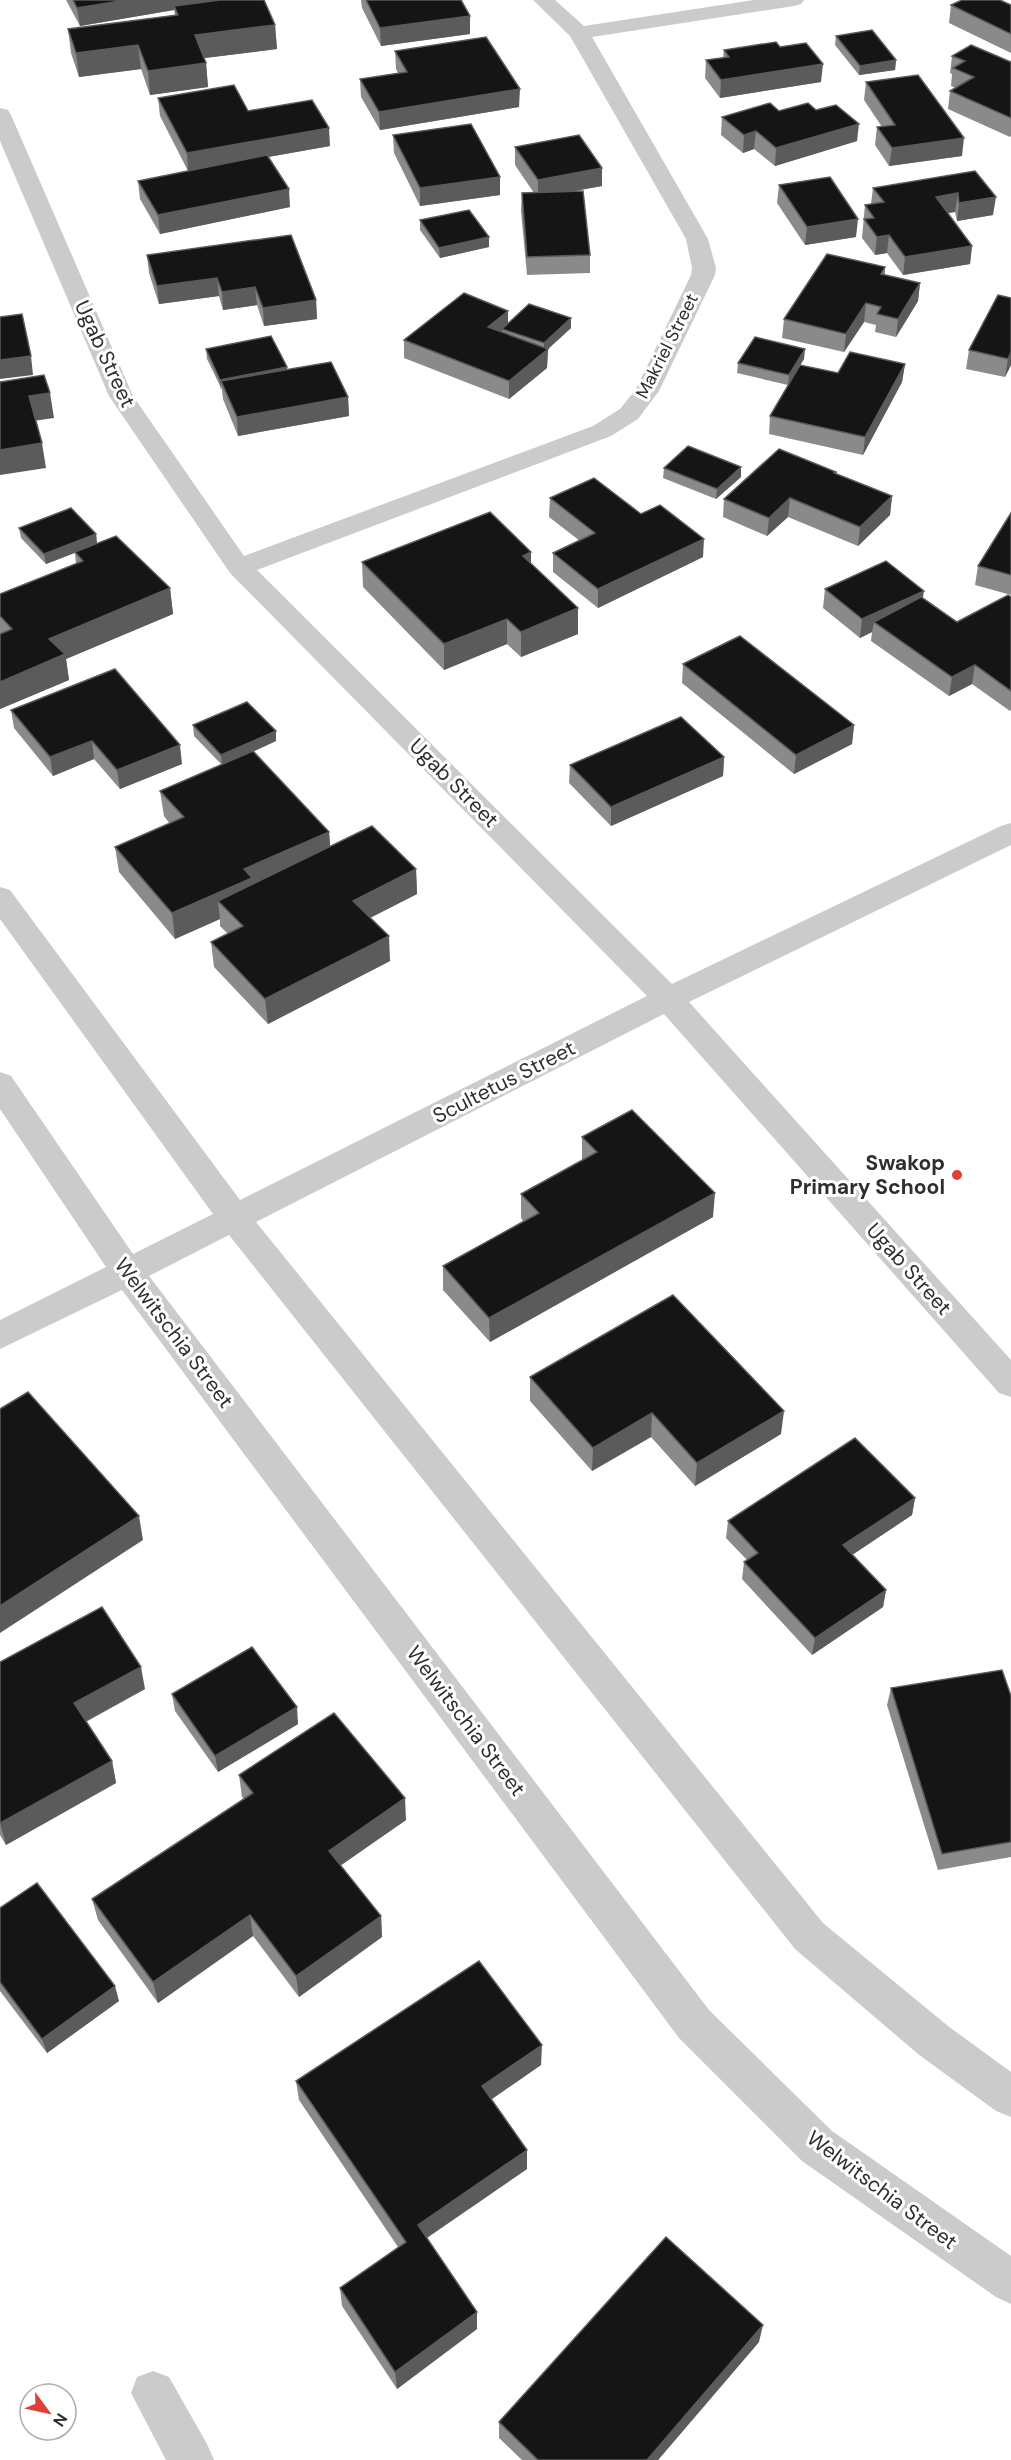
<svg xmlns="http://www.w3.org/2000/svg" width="1011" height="2460" font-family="'DM Sans',sans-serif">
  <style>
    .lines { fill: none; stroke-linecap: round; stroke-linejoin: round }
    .minor { fill: #cbcbcb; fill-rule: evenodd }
    .wall { fill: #8a8a8a }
    .shaded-wall { fill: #5b5b5b }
    .building { fill: #151515; stroke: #5b5b5b; stroke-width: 1.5 }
    .poi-dot { fill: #e03f34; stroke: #fff; stroke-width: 2 }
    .labels { text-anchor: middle; stroke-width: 6; stroke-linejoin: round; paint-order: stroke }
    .far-street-label { font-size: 18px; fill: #2e2e2e; stroke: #fff }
    .street-label { font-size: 21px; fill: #2e2e2e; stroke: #fff }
    .poi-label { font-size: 21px; font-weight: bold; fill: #2e2e2e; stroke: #fff; text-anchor: end }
  </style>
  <rect width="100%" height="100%" fill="#fff"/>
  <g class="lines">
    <g class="minor">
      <path d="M533,0h22l29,26 170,-26h50l-3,4 -7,2 -202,31 116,202 8,29 -1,7 -56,116 -21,28 -27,17 -354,134 415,414 329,-158 10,-3v22l-322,157 322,358v37l-12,-4 -335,-379 -408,208 567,701 125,103 63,46v45l-15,-6 -78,-57 -123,-105 -566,-714 -80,41 560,734 123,121 179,125v48l-15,-7 -194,-136 -123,-123 -557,-748 -122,59v-29l106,-53 -106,-158v-37l11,4 122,178 80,-40 -213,-295v-32l10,3 230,310 407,-204 -417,-423 -121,-177 -109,-255v-33l8,2 3,5 122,281 111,160 349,-130 27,-17 16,-20 55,-114 1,-7 -6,-29 -116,-203z"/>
      <path d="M153,2371l16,6 38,67 7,16h-48l-35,-67 6,-16z"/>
    </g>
  </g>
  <g class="wall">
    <path d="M66,0h198l11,25 2,24 -73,9 2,5 2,24 -58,8 -9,-26 -62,8 -8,-24 -3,-24 107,-14 -1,-5 -94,16z"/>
    <path d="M361,0h100l9,16v18l-89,12 -19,-38z"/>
    <path d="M951,5h60v48l-62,-30z"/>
    <path d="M836,36l60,24 -1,10 -36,5 -24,-30z"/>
    <path d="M780,47l41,35 -101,16 -15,-20 1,-18 17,-2 1,-8z"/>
    <path d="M395,51l124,56 -139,23 -19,-33 -1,-18 38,-6 -2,-4z"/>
    <path d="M952,56l59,6v74l-1,1 -62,-28 2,-18 6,-3 -5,-2 1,-12 -2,-1z"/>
    <path d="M866,82l96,74 -73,10 -14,-21 2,-18h5l-18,-27z"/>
    <path d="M158,98l90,13 82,35 -62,11 22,50 -130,27 -20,-35 -2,-18 50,-10 -28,-55z"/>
    <path d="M816,110l41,31 -82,25 -21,-17 -11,4 -22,-18 1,-18 57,-6z"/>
    <path d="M393,135l107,42v18l-80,11 -26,-53z"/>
    <path d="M515,147l87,21v18l-30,5 18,64v18l-63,2 -6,-64 1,-18h12l-19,-28z"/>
    <path d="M975,171l18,44 -36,6 -2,-9 -7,1 24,33 -2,18 -67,11 -16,-22 -12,2 -13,-17 3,-33 6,-1 2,-16z"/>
    <path d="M779,185l77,52 -51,8 -28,-42z"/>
    <path d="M420,220l69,27 -49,11 -20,-28z"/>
    <path d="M147,255l169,45 1,19 -53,7 -7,-21 -34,5 -4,-14 -60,8 -10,-31z"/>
    <path d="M885,267v8l35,8 -2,18 -22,36 -21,-5 1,-7 -12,-3 -20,30 -62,-14 2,-19z"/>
    <path d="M1011,298v67l-6,12 -39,-8 3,-19z"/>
    <path d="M571,318v10l-23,21 -1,19 -38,31 -105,-41v-18l104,-17z"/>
    <path d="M206,349l81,18v2l61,28 1,19 -111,20 -15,-37 -1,-9 -15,-31z"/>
    <path d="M804,359l-4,6 38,8 67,-9 -3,18 -39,73 -94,-21 1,-18 30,-50 -12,19 -51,-12 1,-10z"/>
    <path d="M741,467v10l-25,22 -53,-21 1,-10z"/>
    <path d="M836,472v2l56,22 -2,19 -32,31 -70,-29 -21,19 -44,-19 1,-18z"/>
    <path d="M550,498l153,59 -105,51 -45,-36v-19l27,-12 -31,-24z"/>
    <path d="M1011,513v82l-36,-10 3,-19z"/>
    <path d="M19,528l77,6 1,9 73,45 3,26 -107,45 3,21 -69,29v-115l76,-30 -1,-11 -29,11 -25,-26z"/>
    <path d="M531,552v12l47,44v26l-57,23 -14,-13 -63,26 -81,-83 -1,-25z"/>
    <path d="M825,589l98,9 34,24 54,-25v113l-1,1 -38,-27 -23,12 -78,-55 1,-9 -12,6 -37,-30z"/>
    <path d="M683,664l171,61 -2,19 -58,30 -112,-91z"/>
    <path d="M11,710l171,54 -62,25 -26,-30 -41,17 -39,-48z"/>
    <path d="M193,725l83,16 -23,11 76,80 1,14 86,23 1,25 -47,24 20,43 -122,63 -54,-57 -3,-25 17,-8 -8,-8v-7l-45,20 -56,-67 -4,-25 55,-23 -6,-8 -4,-25 62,-26 -28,-29z"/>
    <path d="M724,757l-1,19 -112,50 -42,-43 1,-18z"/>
    <path d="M582,1137l131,80 -223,125 -47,-52v-24l80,-45 -2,-3v-24l61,-33z"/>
    <path d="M530,1377l251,57 -86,52 -44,-49 -59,34 -62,-70z"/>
    <path d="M915,1498l-3,17 -60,40 34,35 -3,17 -71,48 -70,-76 2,-17 3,-2 -21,-22 2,-17z"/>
    <path d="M0,1662l145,27 -59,33 26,39 4,22 -110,62 -6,-10z"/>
    <path d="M891,1688l120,8v161l-73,13 -51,-165z"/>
    <path d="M172,1694l126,30 -80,48 -43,-61z"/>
    <path d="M239,1775l167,45 -66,46 41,50 1,21 -83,60 -46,-61 -95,67 -60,-83 -6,-21 152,-100 -2,-2z"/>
    <path d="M0,1908l119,93 -72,52 -47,-62z"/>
    <path d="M541,2065l-50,34 36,51v19l-100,69 50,91 -80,60 -55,-83 -2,-18 58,-41 -99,-147 -3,-19z"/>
    <path d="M759,2342l-101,118h-136l-23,-22v-16z"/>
  </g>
  <g class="shaded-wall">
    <path d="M126,0h107l-59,6v4l-94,16 -3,-18z"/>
    <path d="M470,16v18l-89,12 -1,-18z"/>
    <path d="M275,25l2,24 -80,10 -2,-24z"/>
    <path d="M138,45l3,24 -62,8 -3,-24z"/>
    <path d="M896,60l-1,10 -36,5 1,-9z"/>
    <path d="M206,63l2,24 -58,8 -2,-24z"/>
    <path d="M823,64l-2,18 -101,16 1,-18z"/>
    <path d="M520,89l-1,18 -139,23 -1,-18z"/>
    <path d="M859,124l-2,17 -82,25 1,-18z"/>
    <path d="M329,128l1,18 -142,25 -1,-18z"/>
    <path d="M756,131l-2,18 -11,4 1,-18z"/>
    <path d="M964,138l-2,18 -73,10 3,-18z"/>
    <path d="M602,168v18l-64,12v-18z"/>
    <path d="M500,177v18l-80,11v-18z"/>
    <path d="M289,189l1,18 -130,27 -2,-19z"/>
    <path d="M958,193l-3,19 -22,3 3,-18z"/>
    <path d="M996,197l-3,18 -36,6 2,-18z"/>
    <path d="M858,219l-2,18 -51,8 2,-18z"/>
    <path d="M889,235l-2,18 -12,2 2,-18z"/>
    <path d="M489,237v10l-49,11 -1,-10z"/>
    <path d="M972,246l-2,18 -67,11 2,-18z"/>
    <path d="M217,278l2,18 -60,8 -2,-18z"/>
    <path d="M920,283l-2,18 -22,36 2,-18z"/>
    <path d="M255,287l2,18 -34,5 -1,-18z"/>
    <path d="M316,300l1,19 -53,7 -1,-18z"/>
    <path d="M866,303l-2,19 -20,30 2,-18z"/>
    <path d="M508,311v18h-6v5l-14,-7z"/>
    <path d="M571,318v10l-23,21 -1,19 -38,31v-18l35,-29v-9z"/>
    <path d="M805,349l-1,10 -16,26 1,-10z"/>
    <path d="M1011,352v13l-6,12 3,-18z"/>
    <path d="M31,356l2,19 -33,4v-19z"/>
    <path d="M905,364l-3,18 -39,73 2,-18z"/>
    <path d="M287,367l1,10 -67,4v9l-1,-10z"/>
    <path d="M50,393l4,25 -21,3 -4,-25z"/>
    <path d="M348,397l1,19 -111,20 -1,-19z"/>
    <path d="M42,443l4,25 -46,7v-25z"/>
    <path d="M741,467v10l-25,22 1,-10z"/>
    <path d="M892,496l-2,19 -32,31 2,-19z"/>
    <path d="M790,498l-2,19 -21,19 2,-18z"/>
    <path d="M96,534l1,10 -51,20 -2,-10z"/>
    <path d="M704,539l-1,18 -105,51v-19z"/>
    <path d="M531,552v25l-8,-21z"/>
    <path d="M170,588l3,26 -107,45 3,21 -69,29v-27l49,-43z"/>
    <path d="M924,591l-3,19 -47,12 -2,10 -12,6 2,-19z"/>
    <path d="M578,608v26l-57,23v-25z"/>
    <path d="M507,619v25l-63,26v-26z"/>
    <path d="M975,665l-3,19 -23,12 3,-19z"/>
    <path d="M854,725l-2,19 -58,30 2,-19z"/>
    <path d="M276,731v10l-54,24 -1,-10z"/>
    <path d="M92,741l2,18 -41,17 -3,-19z"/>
    <path d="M180,745l2,19 -62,25 -3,-19z"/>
    <path d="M724,757l-1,19 -112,50v-19z"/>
    <path d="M329,832l2,25 -113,44 2,18 -45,20 -3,-26 72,-44z"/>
    <path d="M416,869l1,25 -63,32 -1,-25z"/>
    <path d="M389,936l1,25 -122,63 -3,-25z"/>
    <path d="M715,1193l-2,24 -223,125 -1,-24z"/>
    <path d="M784,1411l-3,23 -86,52 2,-23z"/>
    <path d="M652,1413l-1,24 -59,34 1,-23z"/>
    <path d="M915,1498l-3,17 -72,48 3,-18z"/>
    <path d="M139,1516l4,24 -143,93v-27z"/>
    <path d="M886,1590l-3,17 -71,48 3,-17z"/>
    <path d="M141,1667l4,22 -66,36 -5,-22z"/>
    <path d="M297,1707l1,17 -80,48 -3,-16z"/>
    <path d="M112,1761l4,22 -110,62 -6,-22z"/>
    <path d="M405,1798l1,22 -75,52 -2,-21z"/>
    <path d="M250,1915l3,21 -95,67 -5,-21z"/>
    <path d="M381,1916l1,21 -83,60 -3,-21z"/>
    <path d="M115,1986l4,15 -72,52 -5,-14z"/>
    <path d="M542,2045l-1,20 -59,41v-20z"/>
    <path d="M527,2150v19l-108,74 -1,-18z"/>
    <path d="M477,2312v17l-80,60 -2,-17z"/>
    <path d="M763,2325l-4,17 -101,118h-11z"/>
  </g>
  <g class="building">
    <path d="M73,0h53l-49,8z"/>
    <path d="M220,0h44l11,25 -80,10 11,28 -58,8 -10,-26 -62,8 -8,-24 110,-14 -4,-9z"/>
    <path d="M366,0h95l9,16 -90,12z"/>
    <path d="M962,0h38l11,5v29l-60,-29z"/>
    <path d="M872,30l24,30 -36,6 -24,-30z"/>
    <path d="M486,37l34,52 -141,23 -19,-33 47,-7 -12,-21z"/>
    <path d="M776,42l4,5 26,-4 17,21 -102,16 -15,-20 23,-3 -5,-7z"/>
    <path d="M971,45l40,17v56l-61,-27 24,-14 -21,-9 12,-7 -13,-5z"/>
    <path d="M918,75l46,63 -72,10 -15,-21 18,-2 -29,-43z"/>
    <path d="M234,85l14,26 64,-11 17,28 -142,25 -29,-55z"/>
    <path d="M770,103l9,8 29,-8 8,7 20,-5 23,19 -83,24 -20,-17 -12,4 -22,-18z"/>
    <path d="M471,124l29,53 -80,11 -27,-53z"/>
    <path d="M579,135l23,33 -64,12 -23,-33z"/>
    <path d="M267,155l22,34 -131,26 -20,-34z"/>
    <path d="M975,171l21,26 -37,6 -1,-10 -22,4 36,49 -67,11 -16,-22 -12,2 -13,-18 10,-1 -9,-13 19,-3 -11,-14z"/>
    <path d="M830,177l28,42 -51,8 -28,-42z"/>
    <path d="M583,191l7,64 -63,2 -5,-64z"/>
    <path d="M469,210l20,27 -50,11 -19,-28z"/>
    <path d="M291,235l25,65 -53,8 -8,-21 -33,5 -5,-14 -60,8 -10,-31z"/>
    <path d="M827,254l58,13 -4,7 39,9 -22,36 -21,-5 4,-7 -15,-4 -20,31 -62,-15z"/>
    <path d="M464,293l44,18 -20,16 60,22 -39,32 -105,-41z"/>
    <path d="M998,295l13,3v54l-3,7 -39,-9z"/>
    <path d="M529,304l42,14 -27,25 -42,-14z"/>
    <path d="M22,314l9,42 -31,4v-43z"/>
    <path d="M271,336l16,31 -67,13 -14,-31z"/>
    <path d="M755,337l50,12 -16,26 -51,-12z"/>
    <path d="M850,352l55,12 -40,73 -95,-21 30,-51 38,8z"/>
    <path d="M331,362l17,35 -111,20 -16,-36z"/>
    <path d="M44,375l6,18 -21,3 13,47 -42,7v-68z"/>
    <path d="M688,446l53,21 -24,22 -53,-21z"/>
    <path d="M779,449l57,23 -2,1 58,23 -32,31 -70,-29 -21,20 -45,-19z"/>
    <path d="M594,478l47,36 19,-9 44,34 -106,50 -45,-36 42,-20 -45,-35z"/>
    <path d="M71,508l25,26 -52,20 -25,-26z"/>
    <path d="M490,512l41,40 -8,4 55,52 -57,24 -14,-13 -63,25 -82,-82z"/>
    <path d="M1011,513v62l-33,-9z"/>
    <path d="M116,536l54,52 -121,51 16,15 -65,28v-48l12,-5 -12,-13v-22l83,-33 -8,-9z"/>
    <path d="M886,561l38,30 -62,28 -37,-30z"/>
    <path d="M1008,595l3,2v94l-36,-26 -23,12 -78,-55 47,-25 36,25z"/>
    <path d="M740,636l114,89 -58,30 -113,-91z"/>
    <path d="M115,669l65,76 -63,25 -25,-29 -42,16 -39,-47z"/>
    <path d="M247,702l29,29 -55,24 -28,-30z"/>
    <path d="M681,717l43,40 -113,50 -41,-42z"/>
    <path d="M253,751l76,81 -85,37 8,9 -80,35 -57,-66 69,-30 -24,-26z"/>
    <path d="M372,826l44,43 -63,32 36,35 -124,63 -54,-57 32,-16 -25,-25z"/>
    <path d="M632,1110l83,83 -226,125 -46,-52 96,-53 -18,-19 76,-42 -15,-15z"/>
    <path d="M673,1295l111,116 -87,52 -45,-50 -59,35 -63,-71z"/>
    <path d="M28,1392l111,124 -139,90v-197z"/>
    <path d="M855,1438l60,60 -72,47 43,45 -71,48 -71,-76 14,-9 -30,-32z"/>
    <path d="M102,1607l39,60 -67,36 38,58 -112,62v-161z"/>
    <path d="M252,1647l45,60 -82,49 -43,-62z"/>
    <path d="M1002,1670l9,26v146l-69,12 -51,-166z"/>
    <path d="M334,1713l71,85 -76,53 52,65 -85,60 -46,-61 -97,67 -61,-83 161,-106 -14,-18z"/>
    <path d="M37,1883l78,103 -73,53 -42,-57v-74z"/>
    <path d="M479,1961l63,84 -60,41 45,64 -109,75 59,87 -82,60 -55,-84 66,-46 -110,-161z"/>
    <path d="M666,2237l97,88 -116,135h-109l-39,-38z"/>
  </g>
  <circle class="poi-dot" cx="957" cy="1175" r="6"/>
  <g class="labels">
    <g class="far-street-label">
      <text transform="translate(667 346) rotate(-63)" y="6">Makriel Street</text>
    </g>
    <g class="street-label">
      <text transform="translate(105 354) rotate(65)" y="7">Ugab Street</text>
      <text transform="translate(454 783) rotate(45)" y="7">Ugab Street</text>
      <text transform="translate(504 1082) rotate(-27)" y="7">Scultetus Street</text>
      <text transform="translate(909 1269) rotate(48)" y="7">Ugab Street</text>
      <text transform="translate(174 1333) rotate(53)" y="7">Welwitschia Street</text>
      <text transform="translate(466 1721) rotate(53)" y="7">Welwitschia Street</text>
      <text transform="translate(882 2190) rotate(37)" y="7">Welwitschia Street</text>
    </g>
    <g class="poi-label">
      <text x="945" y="1170">Swakop<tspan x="945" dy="24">Primary School</tspan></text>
    </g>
  </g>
  <g transform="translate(48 2412) rotate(123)"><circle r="28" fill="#ffffff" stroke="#ababab" stroke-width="1.5"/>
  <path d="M0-4.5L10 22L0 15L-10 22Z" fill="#e03f34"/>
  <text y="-9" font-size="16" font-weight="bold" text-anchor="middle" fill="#2e2e2e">N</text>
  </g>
</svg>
